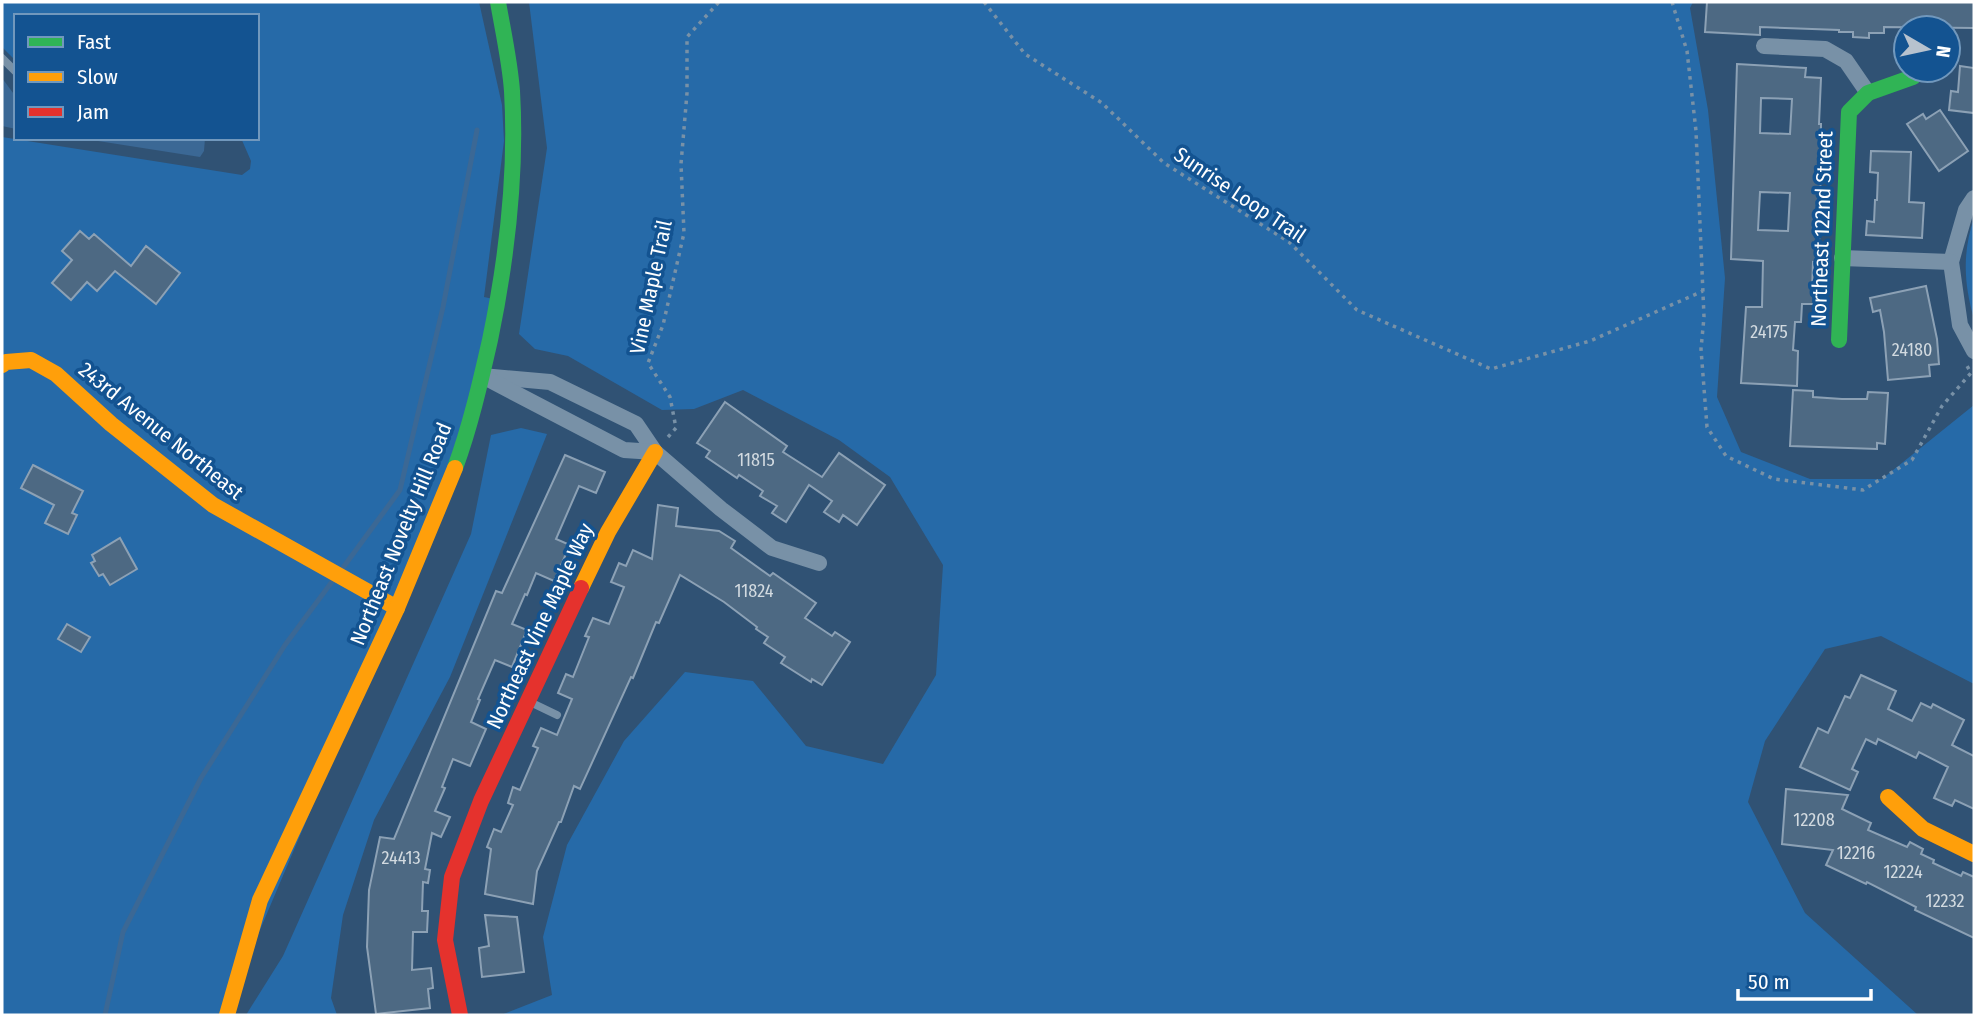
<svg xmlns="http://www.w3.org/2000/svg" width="1976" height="1017" font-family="'Fira Sans Condensed',sans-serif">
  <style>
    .green { fill: #266aa8 }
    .water { fill: #3b6895 }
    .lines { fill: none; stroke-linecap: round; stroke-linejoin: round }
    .stream { stroke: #3b6895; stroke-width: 5 }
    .building { fill: #4d6983; stroke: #8ca1b5; stroke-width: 2; fill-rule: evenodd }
    .path { stroke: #7891a7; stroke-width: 3.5; stroke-dasharray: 3.5 5; stroke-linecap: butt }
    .lane { stroke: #7891a7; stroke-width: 8 }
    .street { stroke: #7891a7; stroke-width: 16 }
    .fast { stroke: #30b455; stroke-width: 16 }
    .slow { stroke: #ff9f0a; stroke-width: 16 }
    .jam { stroke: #e5322d; stroke-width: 16 }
    .labels { text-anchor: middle; stroke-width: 7; stroke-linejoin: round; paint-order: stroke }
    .number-label { font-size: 18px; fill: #d2dae0 }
    .street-label { font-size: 21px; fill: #fff; stroke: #135391 }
  </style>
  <rect width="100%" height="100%" fill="#305274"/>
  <g class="green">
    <path d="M2,2h477l23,103 2,36 -20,156 14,3 -56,201 -213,502 -2,12h-225v-878l240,38 8,-6 1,-8 -10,-23h16v-122h-241v45l-14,-14z"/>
    <path d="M529,2h1164l-3,6 18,102 17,168 -8,119 24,55 69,27h72l92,-74v279l-93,-48 -56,13 -60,92 -17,61 57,111 113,102h-1417l51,-20 -9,-58 24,-92 57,-104 61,-69 68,9 53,65 77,18 53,-89 7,-110 -53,-88 -51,-37 -96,-50 -49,19 -32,1 -94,-54 -33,-7 -16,-15 28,-186z"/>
    <path d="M1974,218v101c-10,-34 -12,-66 0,-101z"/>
    <path d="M521,428l26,6 -97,243 -76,143 -31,95 -12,83 6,17h-91l37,-59 188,-422 20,-99z"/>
  </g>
  <g class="water">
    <path d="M2,78l14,19v32l-14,-3z"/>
    <path d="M79,138h126l-1,13 -4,6z"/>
  </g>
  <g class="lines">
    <g class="stream">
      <path d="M342,569l58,-79 43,-183 34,-177"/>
      <path d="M105,1015l18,-83 78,-154 84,-133 49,-66"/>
    </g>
  </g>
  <g class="building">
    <path d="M1707,2h267v26l-90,-1v6h-15v5l-16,-1v-5h-14v-2l-79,-3v8l-55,-3z"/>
    <path d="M1737,64l69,4 -1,9 16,1 -2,46h2l-1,98 -2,41 -5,-1 -1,28h7v14h-17l-1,18h-6l-2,28 5,1 -1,35 -56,-3 5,-76h16l1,-46 -32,-2zM1761,98l31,1 -2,35 -30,-1zM1760,192l30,1 -2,38 -30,-1z"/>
    <path d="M1960,66l14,2v45l-25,-3 2,-19 7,1z"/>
    <path d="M1940,110l28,41 -29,20 -32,-47 16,-10 3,5z"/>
    <path d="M1871,151l40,1 -2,50 15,1 -2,35 -56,-3 1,-14 7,1 1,-22h2l1,-27 -8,-1z"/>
    <path d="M80,231l9,8 5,-5 37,32 15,-20 34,27 -24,31 -41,-33 -18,20 -10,-9 -16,18 -19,-17 20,-23 -10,-9z"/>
    <path d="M1926,286l11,53 2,25 -10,1 1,11 -42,4 -4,-48 -4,-22 -7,2 -3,-14z"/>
    <path d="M1793,390l20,1v6l29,2h25l1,-7 20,1 -3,51 -8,-1v6l-87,-3z"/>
    <path d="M725,402l62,44 -4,6 39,25 17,-24 46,32 -28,40 -14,-10 -4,7 -15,-10 8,-11 -23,-16 -23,37 -14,-9 5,-7 -17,-10 3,-5 -24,-16 -2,3 -31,-21 4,-6 -13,-8z"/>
    <path d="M565,455l40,17 -9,21 -17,-7 -23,53 14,6 -16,36 -18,-8 -9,22 -2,-1 -13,30 15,6 -15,37 -17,-7 -17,39 2,1 -9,22 15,7 -16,37 -17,-7 -11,28 3,1 -10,23 15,6 -9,20 -9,-4 -7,36 5,1 -2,13 -5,-1 -1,29h6l-1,21h-14l-1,38 19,-2 2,20 -5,1 2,19 -54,6 -9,-67 2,-57 11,-53 14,2 102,-248 6,2z"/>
    <path d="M33,465l50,26 -11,22 5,2 -9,19 -23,-11 9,-18 -33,-17z"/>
    <path d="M658,505l20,3 -2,18 43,5 16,10 -4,7 39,28 3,-3 43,30 -11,15 27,18 3,-4 15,10 -28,43 -10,-6 -1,3 -30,-19 4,-6 -21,-14 4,-6 -12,-8 1,-2 -33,-25 -44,-27 -21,48 -3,-1 -23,56 -2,-1 -51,112 -6,-3 -13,36h-2l-22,49 -4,33 -48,-10 6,-45 -4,-2 7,-18 7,3 12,-27 -5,-2 5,-16 7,3 18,-42 -5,-2 8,-18 16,7 15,-36 -14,-6 8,-19 7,3 16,-40 -4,-1 8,-18 16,6 15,-37 -13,-5 8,-19 7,3 7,-16 19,9z"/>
    <path d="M120,538l17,31 -27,16 -7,-11 -4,2 -8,-13 4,-2 -3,-6z"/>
    <path d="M67,624l23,13 -9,15 -23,-13z"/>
    <path d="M1861,675l35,16 -8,18 24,12 9,-18 10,5 2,-4 31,16 -12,25 22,11v53l-19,-9 -3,6 -18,-8 14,-31 -29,-15 -3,6 -38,-19 -2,5 -10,-5 -14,30 6,3 -8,18 -50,-23 18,-39 10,5 17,-37 5,2z"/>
    <path d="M1786,789l62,6 -6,14 29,14 -3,7 39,17 3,-5 13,7 -2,5 13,6 -1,3 28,13 2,-4 11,5v61l-59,-28 1,-3 -49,-25 -1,2 -40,-19 7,-15 -51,-6z"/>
    <path d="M485,915l32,2 7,55 -42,5 -3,-29 10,-2z"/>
  </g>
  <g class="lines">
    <g class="path">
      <path d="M984,2l41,52 77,49 62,60 125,79 68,68 134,59 99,-28 113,-50"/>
      <path d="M1672,2l15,49 9,80 8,186 -3,32 6,78 19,29 48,23 89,11 49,-30 30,-54 29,-33 -5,-9"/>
      <path d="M668,437l8,-9 -6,-31 -22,-34 15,-38 21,-92 -3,-69 6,-71v-56l32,-35"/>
    </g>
    <g class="lane">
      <path d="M2,58l14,14"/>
      <path d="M530,702l27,13"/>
    </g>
    <g class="street">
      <path d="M1764,46l61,3 21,12 22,32"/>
      <path d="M1974,198l-8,12 -15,52 9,63 14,26"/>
      <path d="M1842,258l109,4"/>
      <path d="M482,376l68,6 86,42 19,28 66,57 51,39 47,15"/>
      <path d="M490,380l134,70 31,2"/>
    </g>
    <g class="fast">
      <path d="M1839,340l10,-228 19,-19 45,-16"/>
      <path d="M455,468c15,-41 25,-84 35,-128 17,-82 27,-165 22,-249 -2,-29 -9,-60 -14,-89"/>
    </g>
    <g class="slow">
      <path d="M2,365l4,-3 25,-2 25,14 55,50 102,81 184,103"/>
      <path d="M581,588l27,-56 47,-80"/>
      <path d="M1888,797l35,32 51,25"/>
      <path d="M227,1015l33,-115 137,-292 58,-140"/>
    </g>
    <path class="jam" d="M460,1015l-15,-75 7,-63 29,-76 100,-213"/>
  </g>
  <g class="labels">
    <g class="number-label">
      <text x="1769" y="338">24175</text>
      <text x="1912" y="356">24180</text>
      <text x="756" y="466">11815</text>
      <text x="754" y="597">11824</text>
      <text x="1814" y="826">12208</text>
      <text x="1856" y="859">12216</text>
      <text x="401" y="864">24413</text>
      <text x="1903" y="878">12224</text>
      <text x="1945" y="907">12232</text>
    </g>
    <g class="street-label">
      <text transform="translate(1240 195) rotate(34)" y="7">Sunrise Loop Trail</text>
      <text transform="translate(1822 229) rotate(-88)" y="7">Northeast 122nd Street</text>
      <text transform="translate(651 287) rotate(-78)" y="7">Vine Maple Trail</text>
      <text transform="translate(161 431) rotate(39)" y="7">243rd Avenue Northeast</text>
      <text transform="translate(401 534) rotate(-68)" y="7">Northeast Novelty Hill Road</text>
      <text transform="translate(540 626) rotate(-65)" y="7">Northeast Vine Maple Way</text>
    </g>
  </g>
  <rect width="1976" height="1017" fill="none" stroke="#ffffff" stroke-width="7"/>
  <rect x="14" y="14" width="245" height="126" fill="#135391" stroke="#7198bd" stroke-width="2"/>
  <rect x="28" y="37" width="35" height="10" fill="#30b455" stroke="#7198bd" stroke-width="2"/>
  <text x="77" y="49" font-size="21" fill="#ffffff">Fast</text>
  <rect x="28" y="72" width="35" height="10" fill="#ff9f0a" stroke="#7198bd" stroke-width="2"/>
  <text x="77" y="84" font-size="21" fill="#ffffff">Slow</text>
  <rect x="28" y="107" width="35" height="10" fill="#e5322d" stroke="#7198bd" stroke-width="2"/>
  <text x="77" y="119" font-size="21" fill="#ffffff">Jam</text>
  <g transform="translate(1927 49) rotate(99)"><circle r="33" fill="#135391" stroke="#7198bd" stroke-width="2"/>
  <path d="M0-5L12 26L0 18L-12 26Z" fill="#b7c2ce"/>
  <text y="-10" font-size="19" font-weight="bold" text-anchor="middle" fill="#ffffff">N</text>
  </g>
  <path d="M1738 989v10h133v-10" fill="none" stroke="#ffffff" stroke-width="3.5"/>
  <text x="1748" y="989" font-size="21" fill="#ffffff" stroke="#135391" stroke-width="5" paint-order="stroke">50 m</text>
</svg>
